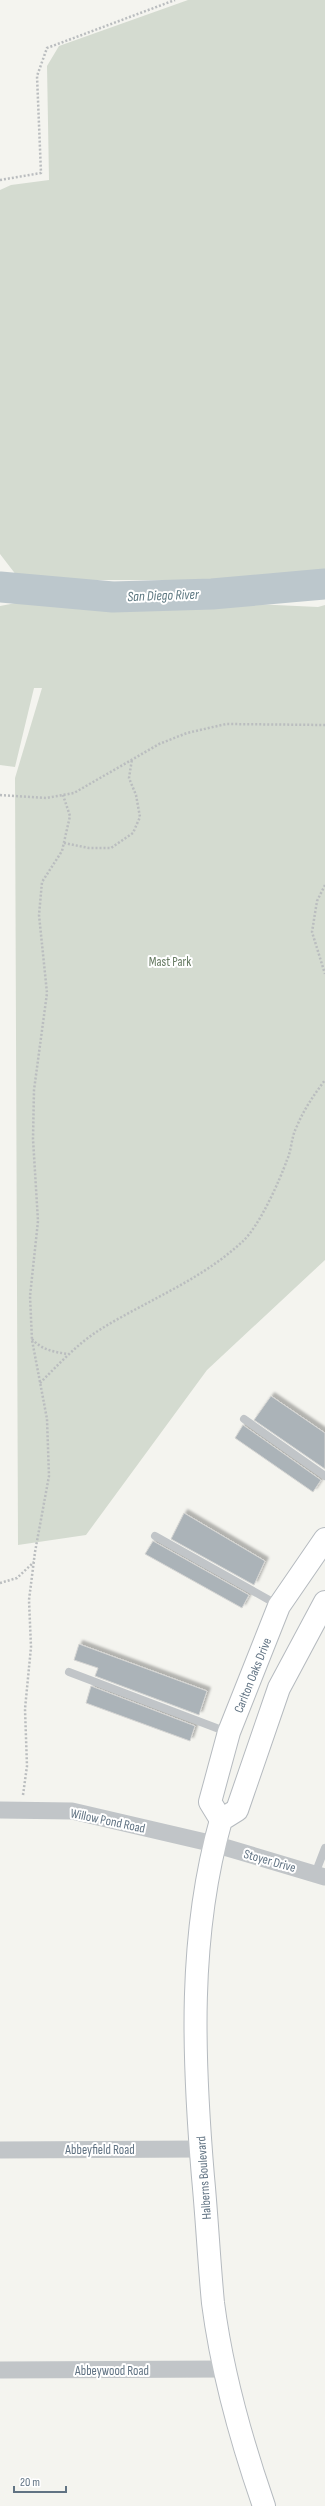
<svg xmlns="http://www.w3.org/2000/svg" width="325" height="2506" font-family="'Sofia Sans Condensed',sans-serif">
  <style>
    .green { fill: #d4dbd0 }
    .lines { fill: none; stroke-linecap: round; stroke-linejoin: round }
    .river { stroke: #bcc7cc; stroke-width: 31 }
    .building { fill: #abb3b8; stroke: #d5d5d3; filter: url(#shadow) }
    .secondary-casing { stroke: #b5babf; stroke-width: 24 }
    .path { stroke: #babdbf; stroke-width: 2.5; stroke-dasharray: 2 2; stroke-linecap: butt }
    .lane { stroke: #c1c5c8; stroke-width: 8 }
    .street { stroke: #c1c5c8; stroke-width: 17 }
    .secondary { stroke: #fff; stroke-width: 22 }
    .labels { text-anchor: middle; stroke-width: 4; stroke-linejoin: round; paint-order: stroke }
    .park-label { font-size: 13px; fill: #657960; stroke: #fff }
    .street-label { font-size: 13px; fill: #617383; stroke: #fff }
    .water-label { font-size: 14px; font-style: italic; fill: #5c7780; stroke: #fff }
  </style>
  <defs>
    <filter id="shadow"><feDropShadow dx="3.5" dy="-3.5" stdDeviation="1" flood-color="#0004"/></filter>
  </defs>
  <rect width="100%" height="100%" fill="#f4f4ef"/>
  <g class="green">
    <path d="M188,0h137v572l-118,8h-187l-20,-26v-364l11,-5 38,-5 -2,-114 12,-20z"/>
    <path d="M32,600l182,2 104,5 7,-2v655l-118,110 -121,165 -68,10 -3,-767 27,-90h-8l-19,79 -15,-2v-159z"/>
  </g>
  <g class="lines">
    <path class="river" d="M0,587l113,10 99,-3 113,-10"/>
  </g>
  <g class="building">
    <path d="M271,1396l54,37v36l-71,-49z"/>
    <path d="M243,1425l78,55 -8,12 -78,-54z"/>
    <path d="M184,1513l81,48 -11,24 -83,-46z"/>
    <path d="M153,1541l96,54 -7,13 -97,-54z"/>
    <path d="M79,1644l128,47 -8,24 -104,-39 3,-8 -24,-8z"/>
    <path d="M91,1686l104,40 -5,15 -104,-38z"/>
  </g>
  <g class="lines">
    <g class="secondary-casing">
      <g id="secondary">
        <path d="M221,1820l-11,-18 19,-70 50,-126 46,-67"/>
        <path d="M264,2506c-23,-66 -42,-134 -51,-203 -4,-42 -6,-84 -10,-126 -10,-119 -15,-241 18,-357l16,-10 42,-122 46,-86"/>
      </g>
    </g>
    <g class="path">
      <path d="M0,180l41,-7 -4,-97 10,-28 128,-48"/>
      <path d="M0,795l46,3 28,-5 85,-49 28,-11 39,-9 99,1"/>
      <path d="M64,843l25,5h22l22,-15 7,-16 -4,-22 -7,-17 3,-19"/>
      <path d="M325,885l-8,16 -5,31 13,42"/>
      <path d="M32,1339c10,11 22,13 36,15"/>
      <path d="M40,1383c19,-19 38,-40 61,-54 47,-29 100,-49 141,-87 17,-15 37,-60 45,-82 5,-11 4,-23 10,-34 7,-17 17,-31 28,-46"/>
      <path d="M0,1583l17,-5 17,-16"/>
      <path d="M23,1795l4,-29 -2,-57 6,-62 -2,-47 6,-48 14,-76 -2,-57 -15,-79 -2,-44 8,-75 -5,-82 1,-49 13,-97 -8,-78 3,-33 20,-31 8,-35 -7,-21"/>
    </g>
    <g class="lane">
      <path d="M244,1419l81,57"/>
      <path d="M155,1536l123,69"/>
      <path d="M69,1672l158,60"/>
      <path d="M315,1874l10,-26"/>
    </g>
    <g class="street">
      <path d="M0,1810l72,1 142,33 111,33"/>
      <path d="M0,2150l200,-1"/>
      <path d="M0,2370l225,-1"/>
    </g>
    <use href="#secondary" class="secondary"/>
  </g>
  <g class="labels">
    <g class="park-label">
      <text x="170" y="966">Mast Park</text>
    </g>
    <g class="street-label">
      <text transform="translate(252 1675) rotate(-68)" y="5">Carlton Oaks Drive</text>
      <text transform="translate(108 1820) rotate(12)" y="5">Willow Pond Road</text>
      <text transform="translate(270 1860) rotate(16)" y="5">Stoyer Drive</text>
      <text x="100" y="2154">Abbeyfield Road</text>
      <text transform="translate(203 2178) rotate(-94)" y="5">Halberns Boulevard</text>
      <text x="112" y="2375">Abbeywood Road</text>
    </g>
    <g class="water-label">
      <text transform="translate(163 595) rotate(-2)" y="5">San Diego River</text>
    </g>
  </g>
  <path d="M14 2486v6h52v-6" fill="none" stroke="#617383" stroke-width="2"/>
  <text x="20" y="2486" font-size="12" fill="#617383" stroke="#ffffff" stroke-width="3" paint-order="stroke">20 m</text>
</svg>
